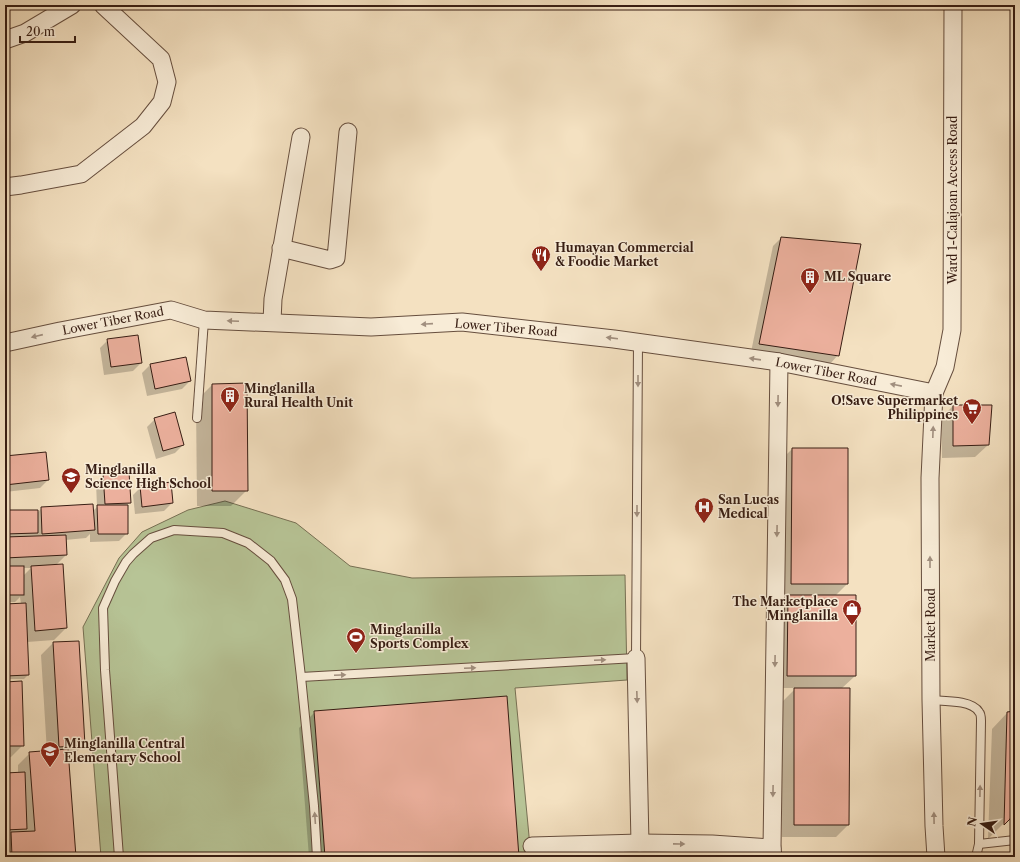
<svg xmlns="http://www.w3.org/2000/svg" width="1020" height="862" font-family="'Libre Caslon Text',serif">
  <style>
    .green { fill: #b7c496; stroke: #777054 }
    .shadow { fill: #0003; fill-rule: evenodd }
    .building { fill: #ecb09d; stroke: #371d13 }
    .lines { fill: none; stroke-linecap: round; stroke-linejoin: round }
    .lane-casing { stroke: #664e3e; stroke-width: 10 }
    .street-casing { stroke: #664e3e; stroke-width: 19 }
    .lane { stroke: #f8ecd7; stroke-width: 8 }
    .street { stroke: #f8ecd7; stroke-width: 17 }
    .oneway { fill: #a18f7f }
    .labels { text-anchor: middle; stroke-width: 3; stroke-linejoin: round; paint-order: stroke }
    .street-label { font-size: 12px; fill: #371d13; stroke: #f8ecd7 }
    .poi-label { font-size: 12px; font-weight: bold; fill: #371d13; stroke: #f8ecd7; text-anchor: start }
  </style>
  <rect width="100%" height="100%" fill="#f4e1c1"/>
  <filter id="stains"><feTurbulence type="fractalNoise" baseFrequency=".005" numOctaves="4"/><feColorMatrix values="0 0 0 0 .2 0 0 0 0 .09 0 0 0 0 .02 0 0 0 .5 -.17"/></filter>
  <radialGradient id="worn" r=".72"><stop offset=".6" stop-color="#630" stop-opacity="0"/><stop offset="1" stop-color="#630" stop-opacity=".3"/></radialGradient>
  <path class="green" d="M225,501l71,22 54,43 62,12 213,-3 2,105 -112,8 16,169h-430l-18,-230 36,-69 23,-26 46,-22z"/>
  <g class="shadow">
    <path d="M781,238l57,117 -8,9 -79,-12 22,-106z"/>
    <path d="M108,340l33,23 -8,8 -29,4 -4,-27z"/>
    <path d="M150,365l40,16 -8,8 -35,7 -5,-23z"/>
    <path d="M212,385l35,105 -16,16h-34l-1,-105z"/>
    <path d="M953,406l35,39 -13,12 -33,1 -1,-40z"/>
    <path d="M155,419l28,26 -8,8 -19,6 -9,-32z"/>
    <path d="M792,449h55v135l-12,12 20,80 -14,13 7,136 -12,12h-54v-135l14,-14h-21l1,-80 12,-12h-9l1,-135z"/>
    <path d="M5,457l43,23 -8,8 -35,4z"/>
    <path d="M104,475l26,28 -3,2v28l-8,8 -29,1v-8l-4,4 -21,2 1,15 -11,11 11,62 -12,12 -27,2 1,33 -4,4h-19v-74l16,-1 -1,-7 -5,5h-10v-91l32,2 5,-5 51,3 4,-4 -1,-24zM23,568h8l-8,8z"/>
    <path d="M141,487l31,16 -8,8 -29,3 -2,-19z"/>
    <path d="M78,642l6,102 -12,12 -4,1 7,100h-70v-83l13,-1v-8l12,-12 17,-1 -6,-97 12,-12z"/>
    <path d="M1015,658v148l-6,12 -21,21 4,-110 16,-17h3z"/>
    <path d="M5,683l18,62 -12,12 -6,1z"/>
    <path d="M315,712l203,145h-209l-10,-129z"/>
  </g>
  <g class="building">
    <path d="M781,237l80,7 -22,112 -80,-12z"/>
    <path d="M138,335l4,28 -31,4 -4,-28z"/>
    <path d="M186,357l5,24 -36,8 -5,-25z"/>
    <path d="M247,383l1,108h-36v-107z"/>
    <path d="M953,405h39l-3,40 -36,1z"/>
    <path d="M175,412l9,33 -21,6 -9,-33z"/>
    <path d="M792,448h56v136h-57z"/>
    <path d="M46,452l3,28 -44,5v-29z"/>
    <path d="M129,472l2,31 -26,1 -2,-30z"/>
    <path d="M171,482l2,21 -31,4 -2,-21z"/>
    <path d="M93,504l2,26 -53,4 -1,-27z"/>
    <path d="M97,505h31v29h-30z"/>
    <path d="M5,510h33v23l-33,1z"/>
    <path d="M66,535l1,20 -62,3v-21z"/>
    <path d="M63,564l4,64 -32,3 -4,-65z"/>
    <rect x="5" y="566" width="19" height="29"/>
    <path d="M788,595h68v81h-69z"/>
    <path d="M26,603l3,72 -24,1v-72z"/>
    <path d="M79,641l6,104 -26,2 -6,-105z"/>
    <path d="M22,681l2,65h-19v-64z"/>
    <path d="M794,688h56l-1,137h-55z"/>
    <path d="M507,696l12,161h-194l-11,-146z"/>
    <path d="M1015,711v98l-5,10 -6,6 3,-113z"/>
    <path d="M68,749l8,108h-64l-1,-25 24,-1 -6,-79z"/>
    <path d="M25,772l2,57 -22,1v-57z"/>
  </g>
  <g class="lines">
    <g class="lane-casing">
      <g id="lane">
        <path d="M197,418l7,-98"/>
        <path d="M301,677l335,-19 2,-316"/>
        <path d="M931,700c13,1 41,0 48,12 2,2 2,6 2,9l-2,123 -3,13"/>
        <path d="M979,844l36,-4"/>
        <path d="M119,857l-14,-187 -2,-62 12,-27 11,-19 7,-8 18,-16 23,-8 49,3 25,10 23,18 14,19 7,19 9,78 13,129 3,51"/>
      </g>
    </g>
    <g class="street-casing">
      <g id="street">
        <path d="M5,40l20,-7 47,-28"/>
        <path d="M5,187l16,-2 60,-11 62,-48 19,-24 5,-20 -6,-23 -58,-54"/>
        <path d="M281,248l49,12 6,-2 12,-126"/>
        <path d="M272,322l1,-23 28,-162"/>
        <path d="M5,343l55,-12 111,-21 33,10 167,7 91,-5 152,17 165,23 155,31"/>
        <path d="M636,658l4,185"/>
        <path d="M532,846l108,-3 72,1 60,4"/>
        <path d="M773,857l-1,-9 7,-486"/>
        <path d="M936,857l-2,-31 -3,-126 -1,-222 4,-85 11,-26 7,-37 1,-325"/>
      </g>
    </g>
    <use href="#lane" class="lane"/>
    <use href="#street" class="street"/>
  </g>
  <defs><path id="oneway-solid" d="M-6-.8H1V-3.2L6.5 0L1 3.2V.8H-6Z"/></defs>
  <g class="oneway">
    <use href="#oneway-solid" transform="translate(233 321) rotate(-178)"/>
    <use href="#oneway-solid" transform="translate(427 324) rotate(176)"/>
    <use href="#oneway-solid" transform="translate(37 336) rotate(167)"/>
    <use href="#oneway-solid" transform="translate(612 338) rotate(-173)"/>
    <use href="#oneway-solid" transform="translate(755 359) rotate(-172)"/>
    <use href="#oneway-solid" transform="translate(638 381) rotate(90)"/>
    <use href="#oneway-solid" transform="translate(896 385) rotate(-169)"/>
    <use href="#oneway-solid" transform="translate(778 401) rotate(91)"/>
    <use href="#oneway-solid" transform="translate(933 432) rotate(-88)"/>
    <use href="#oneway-solid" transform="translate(637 511) rotate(90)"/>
    <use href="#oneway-solid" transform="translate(777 531) rotate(91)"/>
    <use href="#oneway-solid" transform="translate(930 562) rotate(-90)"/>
    <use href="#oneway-solid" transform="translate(600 660) rotate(-3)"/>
    <use href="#oneway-solid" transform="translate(775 661) rotate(91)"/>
    <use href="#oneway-solid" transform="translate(470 668) rotate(-3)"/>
    <use href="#oneway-solid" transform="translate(340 675) rotate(-3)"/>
    <use href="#oneway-solid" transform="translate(637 697) rotate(88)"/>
    <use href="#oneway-solid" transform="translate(773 791) rotate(91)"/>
    <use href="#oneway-solid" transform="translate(980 791) rotate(-89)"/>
    <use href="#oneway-solid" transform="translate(315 818) rotate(-94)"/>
    <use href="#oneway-solid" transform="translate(934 818) rotate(-91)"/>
    <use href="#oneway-solid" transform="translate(679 844) rotate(1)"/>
  </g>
  <defs>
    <g id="restaurant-pin" transform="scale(1)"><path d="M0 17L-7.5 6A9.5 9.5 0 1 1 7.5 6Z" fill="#8f2418" stroke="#f8ecd7"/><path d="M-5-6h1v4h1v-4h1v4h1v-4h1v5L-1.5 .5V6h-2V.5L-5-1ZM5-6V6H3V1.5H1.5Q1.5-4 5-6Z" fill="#fff"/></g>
    <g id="building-pin" transform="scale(1)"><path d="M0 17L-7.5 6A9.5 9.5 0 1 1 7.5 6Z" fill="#8f2418" stroke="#f8ecd7"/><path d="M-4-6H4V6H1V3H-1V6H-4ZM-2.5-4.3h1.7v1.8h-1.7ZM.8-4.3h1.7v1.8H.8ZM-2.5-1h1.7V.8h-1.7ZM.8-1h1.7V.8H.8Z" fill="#fff"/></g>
    <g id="supermarket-pin" transform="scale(1)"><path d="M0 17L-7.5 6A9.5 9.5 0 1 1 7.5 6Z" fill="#8f2418" stroke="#f8ecd7"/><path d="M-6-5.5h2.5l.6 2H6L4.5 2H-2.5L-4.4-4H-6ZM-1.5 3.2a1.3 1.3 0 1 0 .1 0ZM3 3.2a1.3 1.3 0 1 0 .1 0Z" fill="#fff"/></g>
    <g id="school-pin" transform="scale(1)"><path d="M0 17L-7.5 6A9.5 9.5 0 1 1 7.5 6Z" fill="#8f2418" stroke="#f8ecd7"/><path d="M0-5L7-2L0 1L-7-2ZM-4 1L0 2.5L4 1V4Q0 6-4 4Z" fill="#fff"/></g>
    <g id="hospital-pin" transform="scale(1)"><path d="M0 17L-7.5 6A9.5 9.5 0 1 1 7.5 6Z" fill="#8f2418" stroke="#f8ecd7"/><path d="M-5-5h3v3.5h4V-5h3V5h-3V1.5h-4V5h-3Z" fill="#fff"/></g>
    <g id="shop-pin" transform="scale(1)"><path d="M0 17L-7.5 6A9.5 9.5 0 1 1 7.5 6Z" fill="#8f2418" stroke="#f8ecd7"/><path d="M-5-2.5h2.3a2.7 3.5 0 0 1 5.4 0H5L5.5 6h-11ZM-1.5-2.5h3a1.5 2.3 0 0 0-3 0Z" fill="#fff"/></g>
    <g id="stadium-pin" transform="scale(1)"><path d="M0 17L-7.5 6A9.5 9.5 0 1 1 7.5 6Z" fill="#8f2418" stroke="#f8ecd7"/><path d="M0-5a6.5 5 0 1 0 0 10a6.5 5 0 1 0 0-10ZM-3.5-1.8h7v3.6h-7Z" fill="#fff"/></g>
  </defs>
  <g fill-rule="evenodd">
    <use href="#restaurant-pin" x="541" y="255"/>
    <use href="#building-pin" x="810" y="277"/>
    <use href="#building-pin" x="230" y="396"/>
    <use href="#supermarket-pin" x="972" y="408"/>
    <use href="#school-pin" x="71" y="477"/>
    <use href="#hospital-pin" x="704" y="507"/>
    <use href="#shop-pin" x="852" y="609"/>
    <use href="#stadium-pin" x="356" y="637"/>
    <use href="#school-pin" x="50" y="751"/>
  </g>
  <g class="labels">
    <g class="street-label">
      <text transform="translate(953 200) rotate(-90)" y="4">Ward 1-Calajoan Access Road</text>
      <text transform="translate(113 321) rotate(-11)" y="4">Lower Tiber Road</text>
      <text transform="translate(506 328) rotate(5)" y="4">Lower Tiber Road</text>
      <text transform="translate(826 372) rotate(11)" y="4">Lower Tiber Road</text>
      <text transform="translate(931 625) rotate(-90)" y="4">Market Road</text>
    </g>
    <g class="poi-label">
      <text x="555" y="252">Humayan Commercial<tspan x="555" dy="14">&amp; Foodie Market</tspan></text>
      <text x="824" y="281">ML Square</text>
      <text x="244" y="393">Minglanilla<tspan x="244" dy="14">Rural Health Unit</tspan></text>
      <text x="958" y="405" text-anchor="end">O!Save Supermarket<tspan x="958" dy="14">Philippines</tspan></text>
      <text x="85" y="474">Minglanilla<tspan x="85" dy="14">Science High School</tspan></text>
      <text x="718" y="504">San Lucas<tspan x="718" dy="14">Medical</tspan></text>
      <text x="838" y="606" text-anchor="end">The Marketplace<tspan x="838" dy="14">Minglanilla</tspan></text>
      <text x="370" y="634">Minglanilla<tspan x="370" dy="14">Sports Complex</tspan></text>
      <text x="64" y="748">Minglanilla Central<tspan x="64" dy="14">Elementary School</tspan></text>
    </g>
  </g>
  <rect width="1020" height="862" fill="none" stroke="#f4e1c1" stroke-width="20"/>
  <rect x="6" y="6" width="1008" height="850" fill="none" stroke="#371d13" stroke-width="2"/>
  <rect x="10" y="10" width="1000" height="842" fill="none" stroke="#371d13"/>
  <g transform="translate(982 824) rotate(283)" stroke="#f8ecd7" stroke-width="3" paint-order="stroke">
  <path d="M0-3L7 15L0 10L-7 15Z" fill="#371d13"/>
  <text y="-6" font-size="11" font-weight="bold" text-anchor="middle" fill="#371d13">N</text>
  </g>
  <path d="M20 36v6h55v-6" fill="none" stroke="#371d13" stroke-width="2"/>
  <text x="26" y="36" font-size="12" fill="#371d13" stroke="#f8ecd7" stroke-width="3" paint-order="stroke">20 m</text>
  <rect width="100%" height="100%" filter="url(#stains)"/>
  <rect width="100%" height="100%" fill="url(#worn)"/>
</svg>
